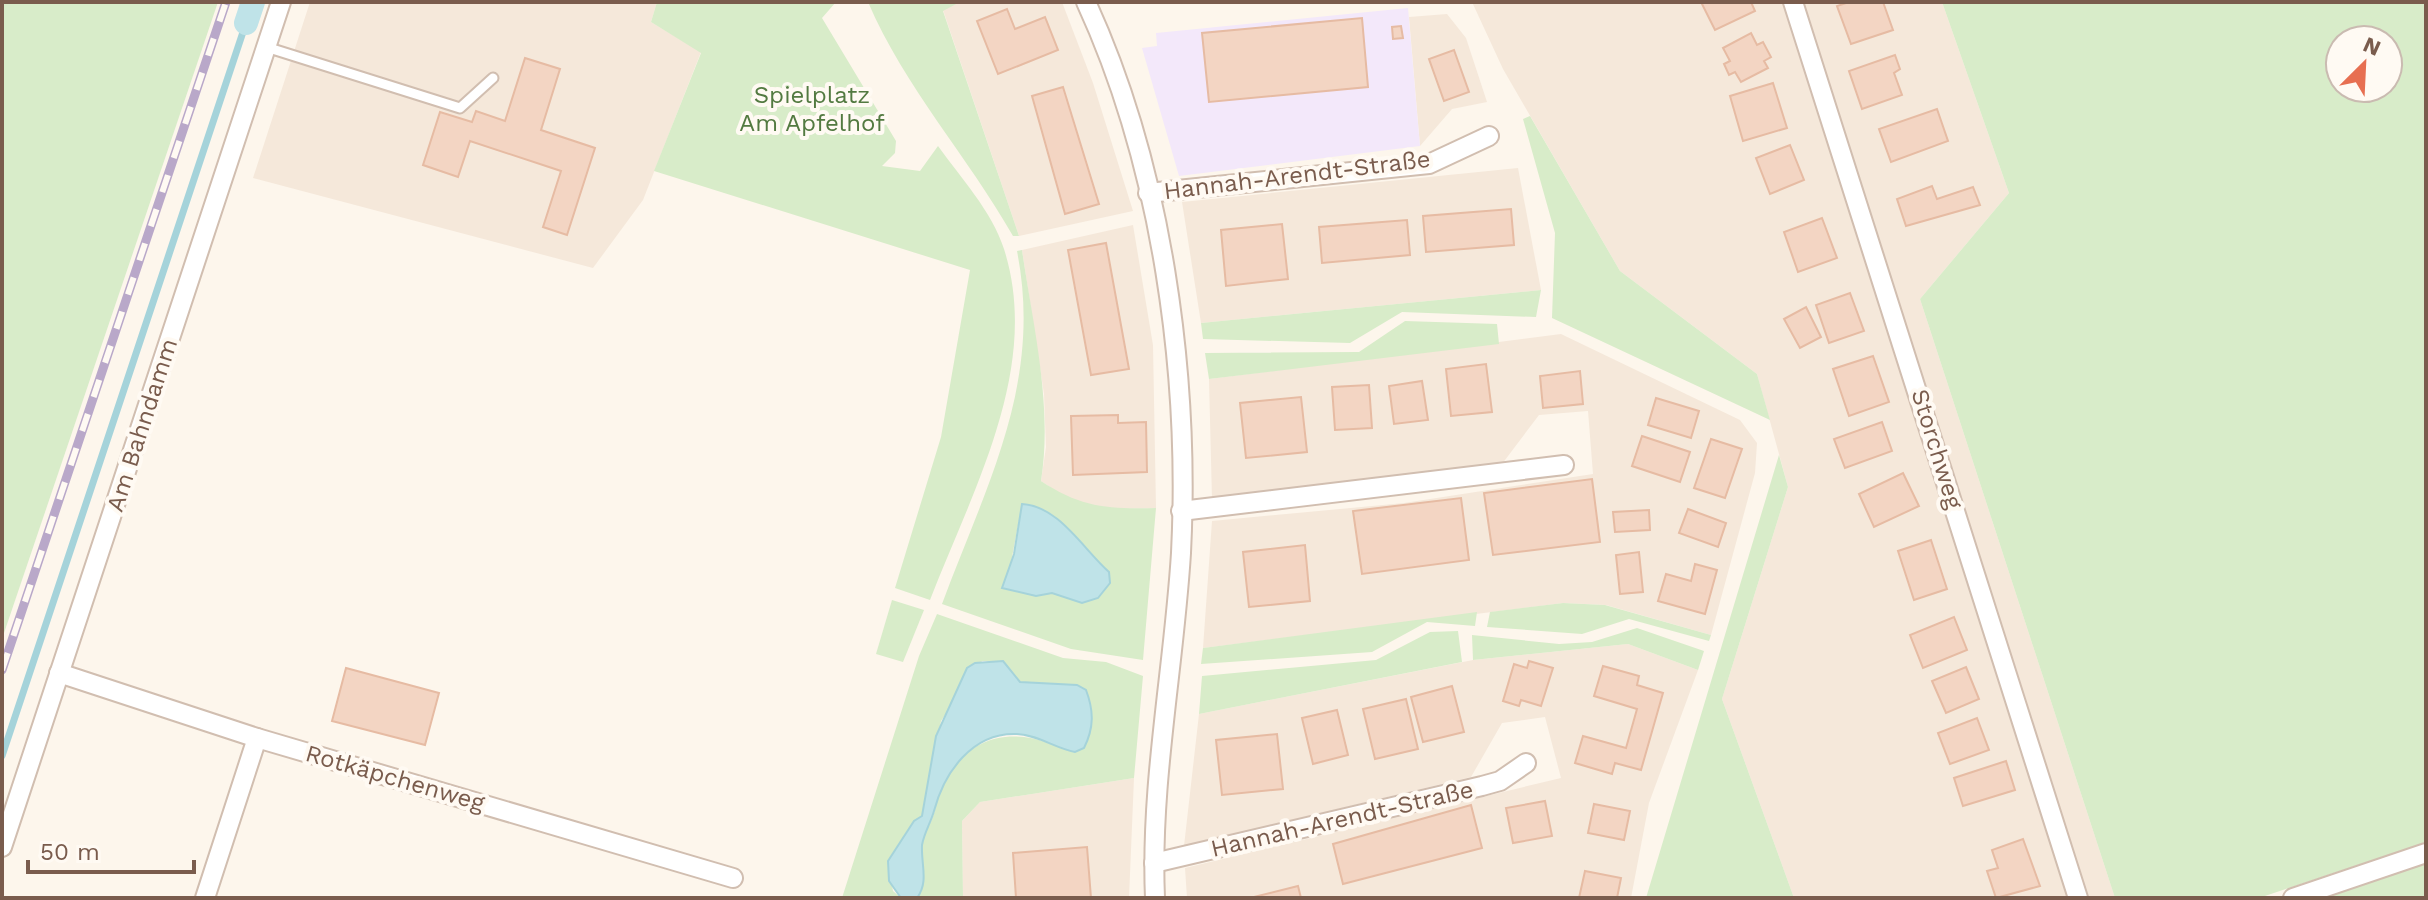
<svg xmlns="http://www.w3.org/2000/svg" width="2428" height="900" font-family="'Work Sans',sans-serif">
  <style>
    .residential { fill: #f5e8da }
    .education { fill: #f3e8fa }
    .green { fill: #d8ecc9; fill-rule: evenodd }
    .water { fill: #bfe3e8; stroke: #a5d3da; stroke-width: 2 }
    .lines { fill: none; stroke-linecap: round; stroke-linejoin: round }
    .stream { stroke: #a5d3da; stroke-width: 7 }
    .canal { stroke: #bfe3e8; stroke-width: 24 }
    .building { fill: #f3d5c3; stroke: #e6bba3; stroke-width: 2 }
    .service-casing { stroke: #d1beb0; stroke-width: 13 }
    .minor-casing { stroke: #d1beb0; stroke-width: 22 }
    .service { stroke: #fff; stroke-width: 9 }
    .minor { stroke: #fff; stroke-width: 18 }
    .rail-casing { stroke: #b9a8c9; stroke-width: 9 }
    .rail { stroke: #fffaf3; stroke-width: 6; stroke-dasharray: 18; stroke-linecap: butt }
    .labels { text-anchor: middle; stroke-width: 8; stroke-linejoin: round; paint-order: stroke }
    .park-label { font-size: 24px; fill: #537a41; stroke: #fffaf3 }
    .street-label { font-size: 24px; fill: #7a5c4d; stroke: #fffaf3 }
  </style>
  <rect width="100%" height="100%" fill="#fdf6ec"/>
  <g class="residential">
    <path d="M310,2h347l-6,20 50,30 -58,148 -50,68 -340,-90z"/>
    <path d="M960,2h102l31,81 40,128 -114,25 -76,-226z"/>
    <path d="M1472,2h470l67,191 -89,106 195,599h-321l-72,-199 66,-212 -31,-113 -137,-103 -117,-202z"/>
    <path d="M1447,14l19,24 21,64 -35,7 -32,37 -11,-129z"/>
    <path d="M1518,168l23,122 -340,33 -19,-121z"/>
    <path d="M1133,225l20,120 3,163 -50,1 -38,-10 -27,-18 5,-34 -2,-53 -22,-144z"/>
    <path d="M1561,334l179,86 17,23 -2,30 -44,162 -105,-30 -43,-2 -360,45 9,-127 192,-18 189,-29 -5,-63 -49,4 -37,49 -290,36 -3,-121z"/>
    <path d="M1628,644l70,26 -49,133 -18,95h-444l-2,-30 376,-90 -16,-61 -43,6 -31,54 -287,69 15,-132 274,-54z"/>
    <path d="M1134,778l-5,120h-166l-1,-77 18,-19z"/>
  </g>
  <path class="education" d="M1408,8l12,138 -241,30 -37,-128 15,-2 -1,-13z"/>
  <g class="green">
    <path d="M2,2h216l-216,637z"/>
    <path d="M657,2h179l-14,16 74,123 -1,12 -13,13 38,5 18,-25c22,31 54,65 66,103 38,119 -32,242 -74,351l-35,-12 46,-151 29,-167 -316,-99 47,-118 -50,-31z"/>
    <path d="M868,2h92l-17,9 76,225h-6c-46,-81 -108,-148 -145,-234z"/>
    <path d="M1942,2h484v840l-167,56h-144l-195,-599 89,-106zM2340,40h48v48h-48z"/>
    <path d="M1530,116l90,155 137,103 13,46 -218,-102 3,-85 -32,-114z"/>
    <path d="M1022,250c11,76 31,155 19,231 41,27 67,28 115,27l-13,152 -72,-11 -129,-45c45,-121 101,-221 75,-353zM1022,504c32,0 64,47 87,68l-8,23 -19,8 -30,-10 -16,3 -30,-7z"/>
    <path d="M1541,290l-5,27 -134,-5 -52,31 -147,-4 -2,-16z"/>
    <path d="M1405,321l92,3 2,20 -290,35 -4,-26 154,-1z"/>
    <path d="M1779,455l9,32 -66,212 72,199h-148z"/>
    <path d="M892,600l32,10 -21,52 -27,-8z"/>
    <path d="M1563,603l42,2 106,30 -2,6 -80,-22 -47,15 -95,-7 3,-15z"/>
    <path d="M1477,612l-2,14 -48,-4 -55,30 -171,12 2,-16z"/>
    <path d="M937,614l126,44 43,4 37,14 -9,102 -154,24 -18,19 1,77h-46c12,-17 3,-34 5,-53 2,-12 10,-23 13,-35 13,-57 56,-88 114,-67l28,-58 -58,-3 -16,-21h-21l-41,60 -19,95 -16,16 -3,11 -15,18 5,30 8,7h-59l77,-242z"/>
    <path d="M1637,628l67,23 -6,19 -70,-26 -155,16 -1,-25 87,9 33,-2z"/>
    <path d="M1458,631l4,31 -263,52 3,-38 174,-16 54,-28z"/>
    <path d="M2426,861v37h-107z"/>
  </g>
  <g class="water">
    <path d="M1022,504c37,2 61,45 87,68l1,11 -12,15 -16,5 -30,-10 -16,3 -34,-8 12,-34z"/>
    <path d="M1003,661l17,21 57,3 9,5c8,21 8,38 -2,58l-9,4c-20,-4 -37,-17 -58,-18 -45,-2 -73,39 -83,77 -3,11 -10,22 -12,34 -1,20 7,37 -5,53h-16l-12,-17 -1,-20 26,-40 8,-5 14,-80 31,-68 8,-5z"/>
  </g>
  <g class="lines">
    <path class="stream" d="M2,756l244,-733"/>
    <path class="canal" d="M246,23l7,-21"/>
  </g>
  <g class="building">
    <path d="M1701,2h50l4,9 -40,19z"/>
    <path d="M1849,2h34l10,28 -42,14 -14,-38z"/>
    <path d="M1007,9l8,20 30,-12 13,33 -60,24 -21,-53z"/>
    <path d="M1362,18l6,69 -159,15 -7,-69z"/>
    <path d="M1401,26l2,12 -10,1 -1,-12z"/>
    <path d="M1751,33l6,12 6,-3 8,15 -7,4 4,7 -27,14 -6,-10 -6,3 -5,-11 6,-3 -7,-13z"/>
    <path d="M1454,50l15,42 -25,9 -15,-42z"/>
    <path d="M1895,55l5,14 -6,4 8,22 -40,14 -13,-38z"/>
    <path d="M525,58l35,11 -19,61 54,18 -28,87 -24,-8 18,-56 -91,-30 -12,36 -35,-12 17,-53 32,10 4,-11 29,10z"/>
    <path d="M1773,83l14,45 -44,13 -13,-45z"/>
    <path d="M1063,87l36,117 -34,10 -33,-118z"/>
    <path d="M1937,109l11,32 -57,21 -12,-33z"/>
    <path d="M1790,145l14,35 -34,14 -14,-36z"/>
    <path d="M1932,186l5,13 36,-12 7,18 -74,21 -9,-27z"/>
    <path d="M1511,209l3,36 -88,7 -3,-36z"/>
    <path d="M1822,218l15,40 -39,14 -14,-40z"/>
    <path d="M1407,220l3,35 -88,8 -3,-36z"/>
    <path d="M1282,224l6,55 -62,7 -5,-56z"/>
    <path d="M1106,243l23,126 -38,6 -23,-125z"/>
    <path d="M1850,293l14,38 -35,12 -13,-38z"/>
    <path d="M1806,307l15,30 -21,11 -16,-29z"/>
    <path d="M1873,356l16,46 -40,14 -16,-47z"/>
    <path d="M1486,364l6,48 -41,4 -5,-47z"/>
    <path d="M1580,371l3,33 -40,4 -3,-32z"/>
    <path d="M1422,381l6,39 -34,4 -5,-38z"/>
    <path d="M1369,385l3,43 -37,2 -3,-43z"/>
    <path d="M1301,397l6,55 -61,6 -6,-55z"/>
    <path d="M1656,398l43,13 -8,27 -43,-13z"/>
    <path d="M1118,415v8l28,-1 1,50 -74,3 -2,-59z"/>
    <path d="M1882,422l10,29 -47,17 -11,-29z"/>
    <path d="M1642,436l48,16 -10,30 -48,-16z"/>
    <path d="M1711,439l31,10 -17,49 -31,-10z"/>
    <path d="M1903,473l16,33 -45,21 -15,-33z"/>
    <path d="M1592,479l8,63 -107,13 -9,-62z"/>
    <path d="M1461,498l8,62 -107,14 -9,-63z"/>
    <path d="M1688,509l38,14 -8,24 -39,-14z"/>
    <path d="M1649,510l1,20 -35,2 -2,-20z"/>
    <path d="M1931,540l16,49 -33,11 -16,-49z"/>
    <path d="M1305,545l5,56 -61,6 -6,-55z"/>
    <path d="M1639,552l4,40 -23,2 -4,-39z"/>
    <path d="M1695,564l22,6 -12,44 -47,-13 8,-27 25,7z"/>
    <path d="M1954,617l13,33 -44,18 -13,-33z"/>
    <path d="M1529,661l24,7 -12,38 -20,-6 -2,6 -16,-5 11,-37 13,4z"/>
    <path d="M1603,666l36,10 -2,9 26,8 -22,77 -26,-7 -3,11 -37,-11 8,-27 43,12 11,-39 -43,-13z"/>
    <path d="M1966,667l13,32 -33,14 -14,-32z"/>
    <path d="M346,668l93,25 -14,52 -93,-24z"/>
    <path d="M1452,686l12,46 -41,10 -12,-45z"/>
    <path d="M1406,699l12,50 -43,10 -12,-50z"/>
    <path d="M1337,710l11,45 -35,9 -11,-46z"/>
    <path d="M1977,718l12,32 -39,14 -12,-31z"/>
    <path d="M1277,734l6,55 -61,6 -6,-55z"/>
    <path d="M2006,761l9,29 -52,16 -9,-28z"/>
    <path d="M1545,801l7,35 -39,7 -7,-35z"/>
    <path d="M1594,804l36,7 -6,29 -36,-7z"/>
    <path d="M1471,805l11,43 -139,36 -10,-40z"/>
    <path d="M2023,839l17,47 -44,12 -9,-27 11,-3 -6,-18z"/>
    <path d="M1087,847l4,51h-75l-3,-45z"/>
    <path d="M1585,871l36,7 -4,20h-38z"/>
    <path d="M1298,886l3,12h-51z"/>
  </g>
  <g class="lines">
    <g class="service-casing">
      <path id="service" d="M266,47l194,61 33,-30"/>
    </g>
    <g class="minor-casing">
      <g id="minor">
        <path d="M1086,2c76,165 104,371 95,551 -7,115 -31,230 -26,345"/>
        <path d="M1793,2l285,896"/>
        <path d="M1148,193l281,-29 60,-28"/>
        <path d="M1181,511l383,-46"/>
        <path d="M59,673l198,65 476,140"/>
        <path d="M2,847l279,-845"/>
        <path d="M1154,863l328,-77 18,-5 26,-18"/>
        <path d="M205,898l52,-160"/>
        <path d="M2293,898l133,-45"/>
      </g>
    </g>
    <use href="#service" class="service"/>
    <use href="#minor" class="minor"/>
    <g class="rail-casing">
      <path id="rail" d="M2,670l224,-668"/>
    </g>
    <use href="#rail" class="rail"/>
  </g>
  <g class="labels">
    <g class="park-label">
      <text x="812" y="103">Spielplatz<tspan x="812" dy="28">Am Apfelhof</tspan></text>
    </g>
    <g class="street-label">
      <text transform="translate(1297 175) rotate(-7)" y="8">Hannah-Arendt-Straße</text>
      <text transform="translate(142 425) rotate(-72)" y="8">Am Bahndamm</text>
      <text transform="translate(1937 449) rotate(73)" y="8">Storchweg</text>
      <text transform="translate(395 778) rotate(16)" y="8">Rotkäpchenweg</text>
      <text transform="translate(1342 819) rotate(-13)" y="8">Hannah-Arendt-Straße</text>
    </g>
  </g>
  <rect width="2428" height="900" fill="none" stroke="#7a5c4d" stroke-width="8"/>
  <g transform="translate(2364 64) rotate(24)"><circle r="38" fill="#fffaf3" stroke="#cabbb1" stroke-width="2"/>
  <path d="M0-6L14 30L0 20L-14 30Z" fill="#e76f51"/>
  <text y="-12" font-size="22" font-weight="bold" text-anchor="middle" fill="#7a5c4d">N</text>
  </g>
  <path d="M28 860v12h166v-12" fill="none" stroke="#7a5c4d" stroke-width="4"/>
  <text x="40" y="860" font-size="24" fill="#7a5c4d" stroke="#fffaf3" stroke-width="6" paint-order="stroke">50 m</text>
</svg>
